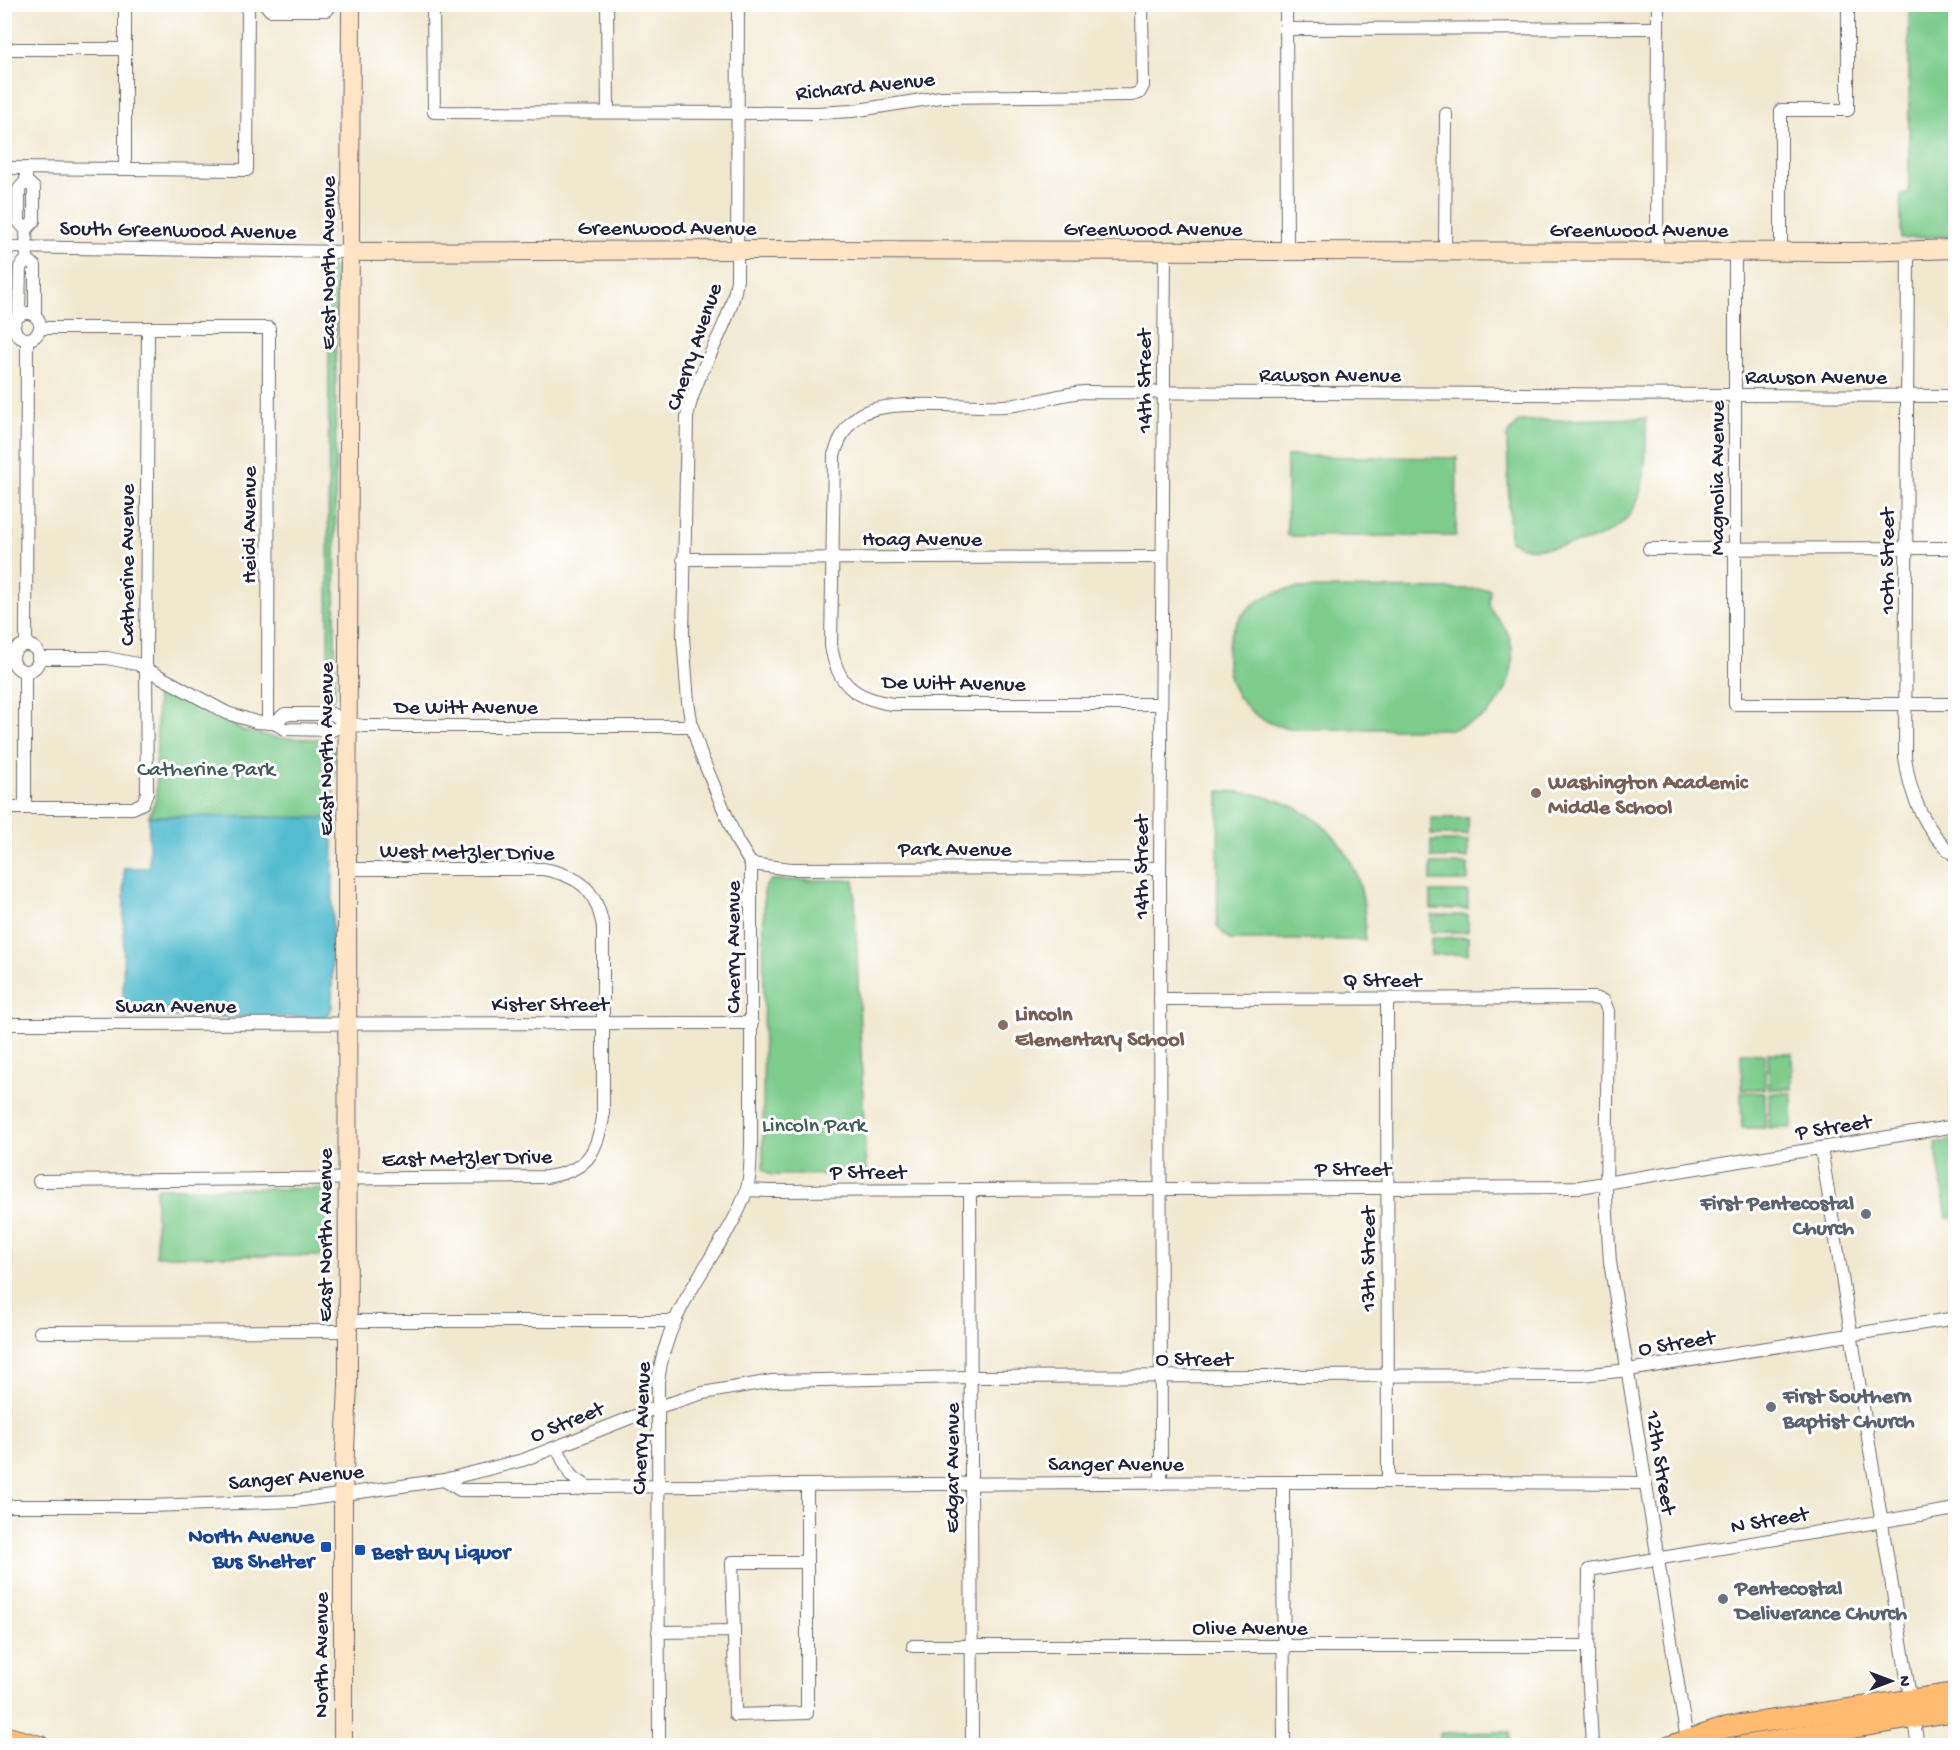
<svg xmlns="http://www.w3.org/2000/svg" width="1960" height="1750" font-family="'Gochi Hand',sans-serif">
  <style>
    .green { fill: #7dcc8c; stroke: #507764; stroke-width: 1.5 }
    .water { fill: #52bccf; stroke: #3a6f85; stroke-width: 1.5 }
    .lines { fill: none; stroke-linecap: round; stroke-linejoin: round }
    .street-casing { stroke: #6a676f; stroke-width: 14 }
    .secondary-casing { stroke: #6a676f; stroke-width: 20 }
    .primary-casing { stroke: #6a676f; stroke-width: 22 }
    .street { stroke: #fff; stroke-width: 12 }
    .secondary { stroke: #ffe4c6; stroke-width: 18 }
    .primary { stroke: #febb71; stroke-width: 20 }
    .education-dot { fill: #8d6e63; stroke: #fff; stroke-width: 2 }
    .worship-dot { fill: #6b7280; stroke: #fff; stroke-width: 2 }
    .transit-dot { fill: #1a4fb4; stroke: #fff; stroke-width: 2 }
    .labels { text-anchor: middle; stroke-width: 6; stroke-linejoin: round; paint-order: stroke }
    .street-label { font-size: 22px; fill: #22223b; stroke: #fff }
    .park-label { font-size: 22px; fill: #425e57; stroke: #fff }
    .education-label { font-size: 22px; font-weight: bold; fill: #785e54; stroke: #fff; text-anchor: start }
    .worship-label { font-size: 22px; font-weight: bold; fill: #5b616d; stroke: #fff; text-anchor: start }
    .transit-label { font-size: 22px; font-weight: bold; fill: #164399; stroke: #fff; text-anchor: end }
  </style>
  <rect width="100%" height="100%" fill="#fff"/>
  <filter id="ink" filterUnits="userSpaceOnUse"><feTurbulence type="fractalNoise" baseFrequency=".0167" numOctaves="2"/><feDisplacementMap in="SourceGraphic" scale="12" xChannelSelector="R" yChannelSelector="G"/><feConvolveMatrix kernelMatrix="1 2 1 2 8 2 1 2 1" color-interpolation-filters="sRGB"/></filter>
  <filter id="wash" filterUnits="userSpaceOnUse"><feTurbulence type="fractalNoise" baseFrequency=".008" numOctaves="4" result="noise"/><feDisplacementMap in="SourceGraphic" scale="24" xChannelSelector="R" yChannelSelector="G"/><feGaussianBlur stdDeviation="1.35" result="paint"/><feColorMatrix in="noise" values="0 0 0 0 0 0 0 0 0 0 0 0 0 0 0 0 0 1.4 0 .05"/><feComposite in="paint" operator="in"/></filter>
  <g filter="url(#wash)">
    <rect width="100%" height="100%" fill="#f0e8cf"/>
    <g class="green">
      <path d="M1909,5h46l1,230 -55,4v-44l8,-1z"/>
      <path d="M319,262c8,1 13,2 17,10l-1,424 -7,9 1,-432z"/>
      <path d="M1646,418c0,62 2,115 -73,126 -14,2 -32,6 -46,4 -6,-1 -12,-5 -17,-7l-3,-105 12,-15z"/>
      <path d="M1287,456l170,2 -1,78h-169z"/>
      <path d="M1297,588l193,1c0,5 -2,14 0,18 3,8 14,17 18,27 10,25 2,59 -18,77 -10,10 -24,14 -37,18h-154c-91,-4 -100,-130 -2,-141z"/>
      <path d="M162,690h8l7,6 67,35 34,7 46,1 10,9 -1,70 -184,-2 7,-18 1,-92 -1,-11z"/>
      <path d="M1219,791c91,0 151,56 146,149h-135l-13,-13z"/>
      <rect x="1431" y="818" width="37" height="17"/>
      <rect x="1431" y="841" width="37" height="17"/>
      <rect x="1431" y="864" width="37" height="17"/>
      <path d="M771,880h83l12,294 -95,1 -8,-6 1,-281z"/>
      <rect x="1431" y="892" width="37" height="17"/>
      <rect x="1431" y="915" width="37" height="17"/>
      <path d="M1468,937v17l-37,1v-17z"/>
      <path d="M1741,1053l24,1v35h-23z"/>
      <path d="M1768,1053h24v36h-23z"/>
      <path d="M1741,1092l24,1v35h-23z"/>
      <rect x="1769" y="1093" width="23" height="35"/>
      <path d="M1955,1140v77l-8,1 -12,-75z"/>
      <path d="M156,1188l173,1 3,4 -1,63h-175z"/>
      <path d="M1510,1732v13h-71v-12z"/>
    </g>
    <path class="water" d="M149,816l184,2 -1,189 -6,10h-203l1,-149h25z"/>
  </g>
  <g filter="url(#ink)">
    <g class="lines">
      <g class="street-casing">
        <g id="street">
          <path d="M265,4l5,6h57l5,-6"/>
          <path d="M433,4l1,108 383,1 35,-2 89,-14 191,-2 7,-2 4,-7 -1,-82"/>
          <path d="M607,4l1,108"/>
          <path d="M1286,4l1,247"/>
          <path d="M1286,29l372,-1"/>
          <path d="M4,49h121"/>
          <path d="M4,168l243,2 1,-166"/>
          <path d="M125,169v-165"/>
          <path d="M26,181l8,7v33l-8,9"/>
          <path d="M4,247l346,5"/>
          <path d="M1908,250l-3,506c4,38 20,76 51,101"/>
          <path d="M1445,251l1,-137"/>
          <path d="M1657,252l1,-248"/>
          <path d="M1735,252v452h221"/>
          <path d="M1781,252v-142h67v-106"/>
          <path d="M27,259l8,7v50"/>
          <circle cx="27" cy="326" r="13"/>
          <path d="M19,316l1,-49 7,-8 -1,-29 -7,-8v-33l7,-8v-13"/>
          <path d="M40,328h229l-1,395"/>
          <path d="M1649,549l307,-1"/>
          <path d="M683,559l478,-2"/>
          <path d="M26,645l1,-306"/>
          <circle cx="26" cy="658" r="13"/>
          <path d="M38,658h69l30,6 90,49 29,9 18,1 11,6 47,1 16,-7"/>
          <path d="M25,671v137"/>
          <path d="M1161,704h-269c-38,-6 -55,-20 -61,-58l3,-191c5,-15 11,-29 24,-39 26,-19 109,-8 145,-10 28,-1 54,-12 81,-14l872,4"/>
          <path d="M274,723l11,-9h47l16,9 15,3h329"/>
          <path d="M4,808h129l10,-5 4,-10 -1,-124 2,-341"/>
          <path d="M751,864l40,5 369,-1"/>
          <path d="M1160,999l434,-1 10,3 4,10 -2,188 4,63 78,484"/>
          <path d="M1387,999l1,483"/>
          <path d="M4,1024l748,-1"/>
          <path d="M1821,1148l97,598"/>
          <path d="M39,1181l507,-4c40,-6 50,-22 57,-59v-191c-7,-38 -23,-51 -60,-58h-196"/>
          <path d="M747,1190l23,1 810,-4 376,-61"/>
          <path d="M970,1190l2,556"/>
          <path d="M348,1321h326"/>
          <path d="M40,1332l308,-1"/>
          <path d="M557,1448l14,28 17,11"/>
          <path d="M444,1480l16,10h112l16,-3c352,-3 705,-7 1057,-4"/>
          <path d="M1283,1482l1,264"/>
          <path d="M1161,1483l-1,-615 5,-617"/>
          <path d="M4,1506h145l147,-5 148,-21 79,-20 135,-53 45,-14 69,-12 198,-4 612,-2 46,-5 328,-52"/>
          <path d="M734,1631l-2,-69h75"/>
          <path d="M658,1632l76,-1 1,84 72,-2v-228"/>
          <path d="M913,1646h675"/>
          <path d="M659,1746l-1,-364c6,-53 31,-89 58,-133 12,-18 23,-36 30,-57 5,-14 4,-30 5,-45v-283l-14,-23 -36,-86 -9,-29 -4,-24 -5,-65 4,-220c9,-49 43,-87 50,-137l1,-276"/>
          <path d="M1592,1746l-4,-80 1,-96 367,-61"/>
        </g>
      </g>
      <g class="secondary-casing">
        <g id="secondary">
          <path d="M350,252l387,-2 1122,2 97,-3"/>
          <path d="M343,1746v-252l5,-109 -1,-516 4,-865"/>
        </g>
      </g>
      <g class="primary-casing">
        <g id="primary">
          <path d="M4,1736l36,10"/>
          <path d="M1670,1746l58,-19 228,-34"/>
          <path d="M1742,1746l214,-35"/>
        </g>
      </g>
      <use href="#street" class="street"/>
      <use href="#secondary" class="secondary"/>
      <use href="#primary" class="primary"/>
    </g>
  </g>
  <g class="education-dot">
    <circle cx="1536" cy="793" r="6"/>
    <circle cx="1003" cy="1025" r="6"/>
  </g>
  <g class="worship-dot">
    <circle cx="1866" cy="1214" r="6"/>
    <circle cx="1771" cy="1407" r="6"/>
    <circle cx="1723" cy="1599" r="6"/>
  </g>
  <g class="transit-dot">
    <rect x="320" y="1541" width="12" height="12" rx="3"/>
    <rect x="354" y="1544" width="12" height="12" rx="3"/>
  </g>
  <g class="labels">
    <g class="street-label">
      <text transform="translate(865 84) rotate(-6)" y="8">Richard Avenue</text>
      <text x="667" y="234">Greenwood Avenue</text>
      <text x="1153" y="235">Greenwood Avenue</text>
      <text transform="translate(178 228) rotate(1)" y="8">South Greenwood Avenue</text>
      <text x="1639" y="236">Greenwood Avenue</text>
      <text transform="translate(326 263) rotate(-90)" y="8">East North Avenue</text>
      <text transform="translate(692 346) rotate(-71)" y="8">Cherry Avenue</text>
      <text x="1330" y="381">Rawson Avenue</text>
      <text x="1816" y="383">Rawson Avenue</text>
      <text transform="translate(1142 381) rotate(-90)" y="8">14th Street</text>
      <text transform="translate(1715 478) rotate(-90)" y="8">Magnolia Avenue</text>
      <text transform="translate(247 525) rotate(-90)" y="8">Heidi Avenue</text>
      <text x="922" y="545">Hoag Avenue</text>
      <text transform="translate(1885 561) rotate(-90)" y="8">10th Street</text>
      <text transform="translate(125 565) rotate(-90)" y="8">Catherine Avenue</text>
      <text transform="translate(954 681) rotate(1)" y="8">De Witt Avenue</text>
      <text x="466" y="713">De Witt Avenue</text>
      <text transform="translate(324 749) rotate(-90)" y="8">East North Avenue</text>
      <text x="955" y="855">Park Avenue</text>
      <text transform="translate(467 850) rotate(1)" y="8">West Metzler Drive</text>
      <text transform="translate(1139 867) rotate(-90)" y="8">14th Street</text>
      <text transform="translate(731 947) rotate(-90)" y="8">Cherry Avenue</text>
      <text x="1382" y="986">Q Street</text>
      <text x="550" y="1010">Kister Street</text>
      <text x="176" y="1012">Swan Avenue</text>
      <text transform="translate(1833 1125) rotate(-9)" y="8">P Street</text>
      <text transform="translate(467 1156) rotate(-1)" y="8">East Metzler Drive</text>
      <text x="1353" y="1175">P Street</text>
      <text x="868" y="1178">P Street</text>
      <text transform="translate(323 1235) rotate(-90)" y="8">East North Avenue</text>
      <text transform="translate(1366 1259) rotate(-90)" y="8">13th Street</text>
      <text transform="translate(1676 1341) rotate(-9)" y="8">O Street</text>
      <text x="1194" y="1365">O Street</text>
      <text transform="translate(566 1420) rotate(-22)" y="8">O Street</text>
      <text transform="translate(639 1428) rotate(-88)" y="8">Cherry Avenue</text>
      <text x="1116" y="1470">Sanger Avenue</text>
      <text transform="translate(1663 1462) rotate(81)" y="8">12th Street</text>
      <text transform="translate(950 1468) rotate(-90)" y="8">Edgar Avenue</text>
      <text transform="translate(296 1475) rotate(-5)" y="8">Sanger Avenue</text>
      <text transform="translate(1769 1518) rotate(-10)" y="8">N Street</text>
      <text x="1250" y="1634">Olive Avenue</text>
      <text transform="translate(319 1655) rotate(-90)" y="8">North Avenue</text>
    </g>
    <g class="park-label">
      <text x="206" y="775">Catherine Park</text>
      <text x="814" y="1131">Lincoln Park</text>
    </g>
    <g class="education-label">
      <text x="1548" y="788">Washington Academic<tspan x="1548" dy="25">Middle School</tspan></text>
      <text x="1015" y="1020">Lincoln<tspan x="1015" dy="25">Elementary School</tspan></text>
    </g>
    <g class="worship-label">
      <text x="1854" y="1209" text-anchor="end">First Pentecostal<tspan x="1854" dy="25">Church</tspan></text>
      <text x="1783" y="1402">First Southern<tspan x="1783" dy="25">Baptist Church</tspan></text>
      <text x="1735" y="1594">Pentecostal<tspan x="1735" dy="25">Deliverance Church</tspan></text>
    </g>
    <g class="transit-label">
      <text x="314" y="1542">North Avenue<tspan x="314" dy="25">Bus Shelter</tspan></text>
      <text x="372" y="1558" text-anchor="start">Best Buy Liquor</text>
    </g>
  </g>
  <rect width="1960" height="1750" fill="none" stroke="#fff" stroke-width="24"/>
  <g transform="translate(1891 1681) rotate(90)" stroke="#ffffff" stroke-width="4.5" paint-order="stroke">
  <path d="M0-4.5L10 22L0 15L-10 22Z" fill="#22223b"/>
  <text y="-9" font-size="16" font-weight="bold" text-anchor="middle" fill="#22223b">N</text>
  </g>
</svg>
